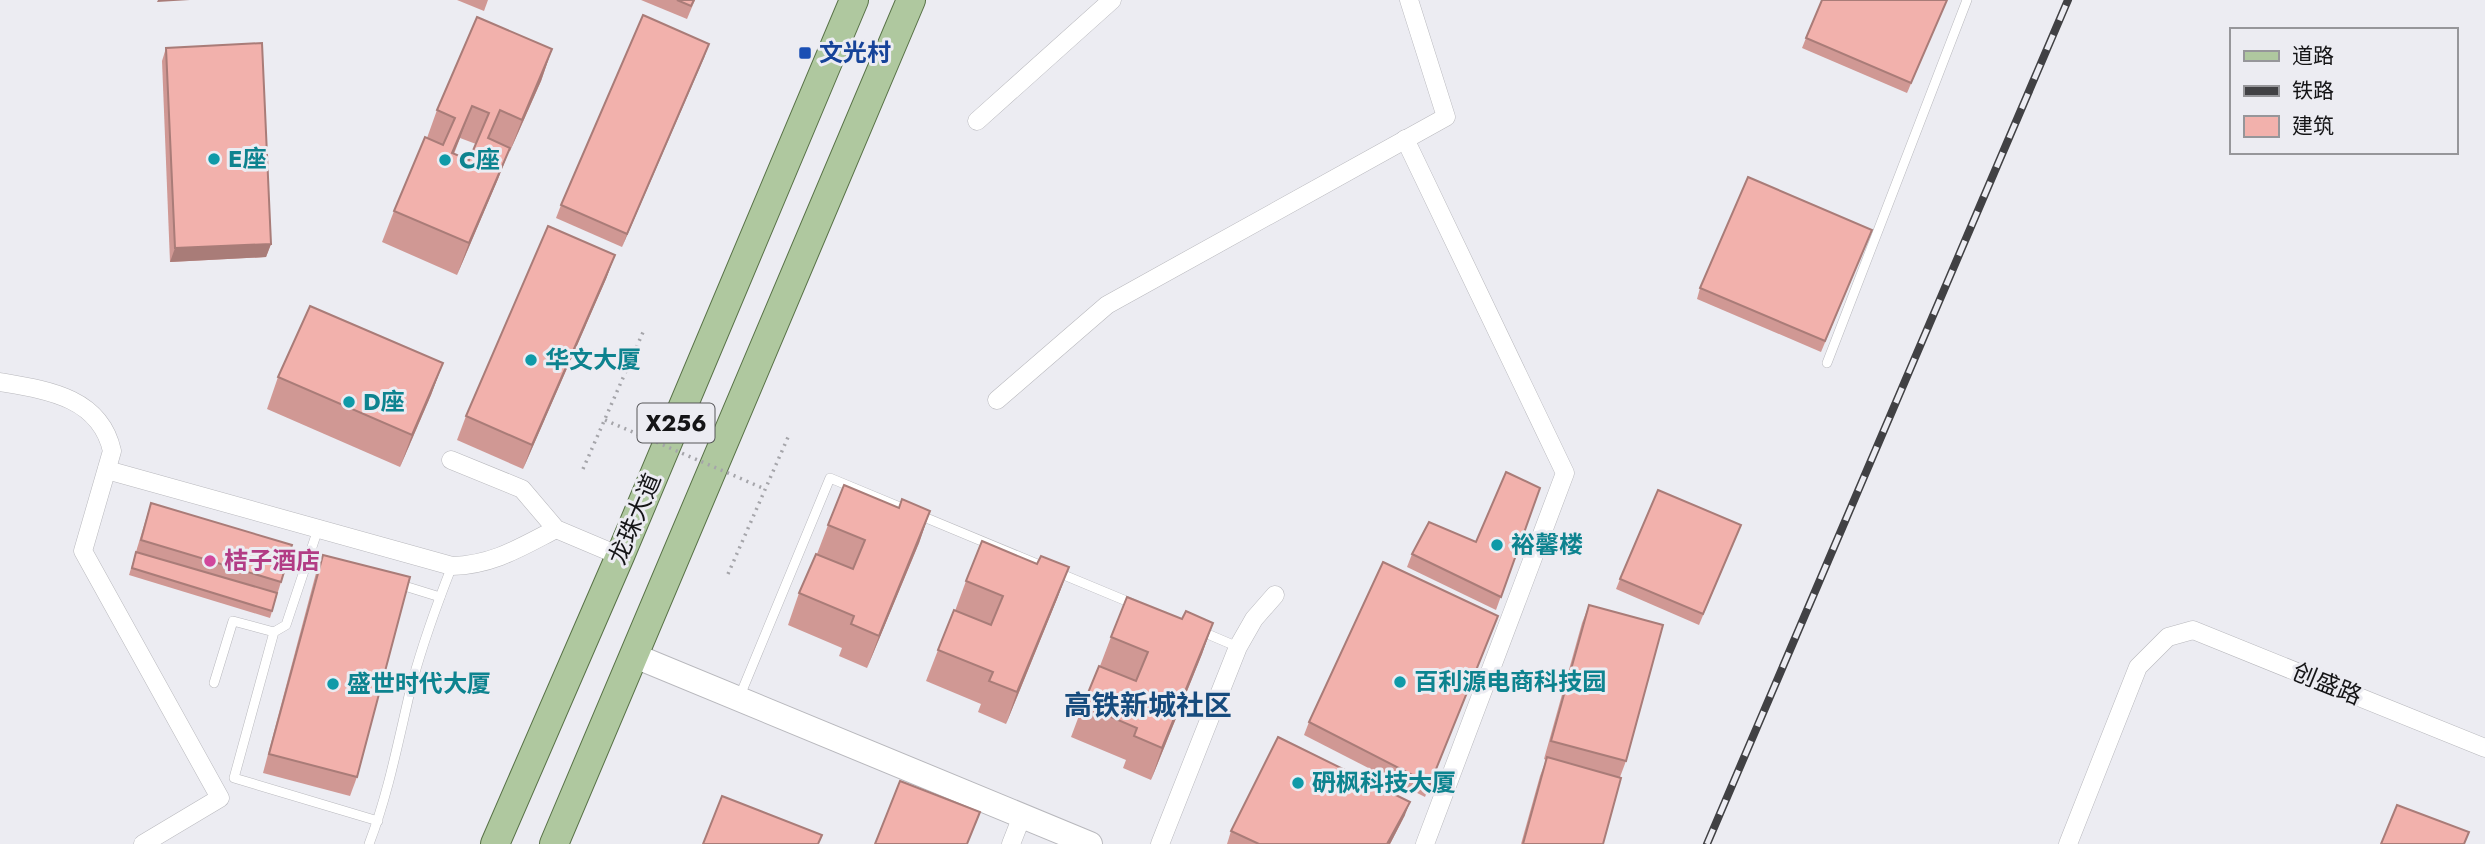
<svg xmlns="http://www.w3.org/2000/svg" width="2485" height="844" font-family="Jost,'Noto Sans SC',sans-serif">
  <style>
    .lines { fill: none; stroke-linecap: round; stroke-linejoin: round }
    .lane-casing { stroke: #b8b8bd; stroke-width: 10 }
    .street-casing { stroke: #b8b8bd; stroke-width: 19 }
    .secondary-casing { stroke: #b8b8bd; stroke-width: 26 }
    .primary-casing { stroke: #577146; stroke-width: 30 }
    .path { stroke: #a5a5aa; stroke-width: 3.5; stroke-dasharray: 2 5; stroke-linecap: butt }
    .lane { stroke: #fff; stroke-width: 9 }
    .street { stroke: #fff; stroke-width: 18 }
    .secondary { stroke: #fff; stroke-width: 24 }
    .primary { stroke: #afc89f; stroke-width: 28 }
    .rail-casing { stroke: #414144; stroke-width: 8 }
    .rail { stroke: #ececf2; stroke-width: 5; stroke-dasharray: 16; stroke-linecap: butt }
    .path-bridge { stroke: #a5a5aa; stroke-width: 3.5; stroke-dasharray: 2 5; stroke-linecap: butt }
    .wall { fill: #d09894; fill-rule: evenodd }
    .shaded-wall { fill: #a97c78 }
    .building { fill: #f2b1ac; stroke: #a97c78; stroke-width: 2; fill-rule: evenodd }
    .transit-dot { fill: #1a4fb4; stroke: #ececf2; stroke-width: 2.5 }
    .culture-dot { fill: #0f9aa8; stroke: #ececf2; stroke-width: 2.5 }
    .hotel-dot { fill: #d1479c; stroke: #ececf2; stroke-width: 2.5 }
    .labels { text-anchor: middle; stroke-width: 6; stroke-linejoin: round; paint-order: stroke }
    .shield { fill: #ececf2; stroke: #565659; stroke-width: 2 }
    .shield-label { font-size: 23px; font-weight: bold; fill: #151517 }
    .transit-label { font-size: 24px; font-weight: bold; fill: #164399; stroke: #ececf2; text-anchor: start }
    .culture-label { font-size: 24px; font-weight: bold; fill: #0d838f; stroke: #ececf2; text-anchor: start }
    .street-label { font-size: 24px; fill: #151517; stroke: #ececf2 }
    .hotel-label { font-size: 24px; font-weight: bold; fill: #b23c85; stroke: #ececf2; text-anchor: start }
    .quarter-label { font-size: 28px; font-weight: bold; fill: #164b7d; stroke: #ececf2 }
  </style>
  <rect width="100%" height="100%" fill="#ececf2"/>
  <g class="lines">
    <g class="lane-casing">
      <g id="lane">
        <path d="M1827,363l140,-363"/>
        <path d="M318,529l-32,96 -12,7 -40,146 144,43"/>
        <path d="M280,550l51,15"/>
        <path d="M398,584l42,13"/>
        <path d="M1198,630l40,17"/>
        <path d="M214,683l19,-62 41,11"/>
        <path d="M739,698l91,-220 306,127"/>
        <path d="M369,844c20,-52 30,-107 43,-161 11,-40 25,-79 40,-117"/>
      </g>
    </g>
    <g class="street-casing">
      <g id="street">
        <path d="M977,121l135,-121"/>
        <path d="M1405,139l160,334 -140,371"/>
        <path d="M0,382c47,8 100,15 112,69l-29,100 137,247 -77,46"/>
        <path d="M997,400l110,-95 339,-188 -37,-117"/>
        <path d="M451,460l71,29 34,40 64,27"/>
        <path d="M107,470l345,96c41,-1 69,-19 104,-37"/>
        <path d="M1011,844l11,-28"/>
        <path d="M1160,844l78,-197 16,-28 21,-24"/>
        <path d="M2068,844l70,-177 30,-30 25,-7 292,118"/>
      </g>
    </g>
    <g class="secondary-casing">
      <path id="secondary" d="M635,656l455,188"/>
    </g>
    <g class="primary-casing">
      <g id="primary">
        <path d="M495,844l125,-288 234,-556"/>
        <path d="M554,844l357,-844"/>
      </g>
    </g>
    <g class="path">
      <path d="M583,469l61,-139"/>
      <path d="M728,574l61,-139"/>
    </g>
    <use href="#lane" class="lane"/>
    <use href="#street" class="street"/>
    <use href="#secondary" class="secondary"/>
    <use href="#primary" class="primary"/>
    <g class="rail-casing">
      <path id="rail" d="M1707,844l361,-844"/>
    </g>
    <use href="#rail" class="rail"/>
    <path class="path-bridge" d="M605,420l160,69"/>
  </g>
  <g class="wall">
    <path d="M457,0h31l-4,11z"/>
    <path d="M641,0h54l-8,19z"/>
    <path d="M1947,0l-40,93 -105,-45 4,-10z"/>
    <path d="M709,44l-87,203 -66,-29 5,-13z"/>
    <path d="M166,48l105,196 -5,13 -96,5 -8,-201z"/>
    <path d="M552,49l-11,32 -31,70h-2l-10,28 -41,96 -75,-33 12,-31 33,-73 10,-28zM460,138l16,6 -7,16 -15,-6z"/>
    <path d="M1868,240l-47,112 -124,-53 3,-11z"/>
    <path d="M615,255l-9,24 -83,190 -66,-29 9,-24z"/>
    <path d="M443,363l-12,32 -31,72 -133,-58 11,-32z"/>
    <path d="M1540,488l-44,122 -89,-43 5,-13 64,-12z"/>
    <path d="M151,503l130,79 -11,36 -141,-43 16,-53z"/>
    <path d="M899,508l31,3 -11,32 -52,125 -28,-12 3,-8 -54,-23 11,-32 18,-39 11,-29z"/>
    <path d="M1741,525l-42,100 -83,-36 4,-10z"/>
    <path d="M323,555l34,222 -7,19 -87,-23 53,-200z"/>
    <path d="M1037,564l32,3 -12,32 -51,125 -28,-12 3,-8 -55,-23 12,-31 17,-39 11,-30z"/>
    <path d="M1589,605l37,156 -6,16 -17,67h-82l19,-68 6,-16 -2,-1 38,-136z"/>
    <path d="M1498,616l-73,181 -121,-62 5,-13z"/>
    <path d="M1182,619l31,4 -11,31 -51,126 -28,-12 3,-8 -55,-23 12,-32 17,-39 11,-29z"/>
    <path d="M1405,815l-15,29h-163l4,-13z"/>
  </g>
  <g class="shaded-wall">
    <path d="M158,0h32l-33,2z"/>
    <path d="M709,44l-5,14 -82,189 5,-13z"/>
    <path d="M552,49l-11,32 -31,70 12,-31z"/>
    <path d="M472,106l-12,32 -20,47 12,-32z"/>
    <path d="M510,148l-12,31 -41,96 12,-32z"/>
    <path d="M271,244l-5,13 -96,5 5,-14z"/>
    <path d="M615,255l-9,24 -83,190 9,-24z"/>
    <path d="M443,363l-12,32 -31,72 12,-32z"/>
    <path d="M930,511l-11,32 -52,125 12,-32z"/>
    <path d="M1069,567l-12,32 -51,125 11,-32z"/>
    <path d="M1213,623l-11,31 -51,126 11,-32z"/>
    <path d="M1410,802l-5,13 -15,29h-3z"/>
  </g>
  <g class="building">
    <path d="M677,0h17l-3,6z"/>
    <path d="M1822,0h125l-36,83 -105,-45z"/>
    <path d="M643,15l66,29 -82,190 -66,-29z"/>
    <path d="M477,17l75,32 -30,71 -22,-10 -12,28 22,10 -41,95 -75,-32 31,-74 18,8 12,-27 -18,-8zM472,106l17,7 -20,47 -17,-7z"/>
    <path d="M262,43l9,201 -96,4 -9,-200z"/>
    <path d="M1748,177l124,53 -47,111 -125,-53z"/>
    <path d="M548,226l67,29 -83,190 -66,-29z"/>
    <path d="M310,306l133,57 -31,72 -134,-58z"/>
    <path d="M1506,472l34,16 -39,109 -89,-43 17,-32 47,20z"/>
    <path d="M844,485l55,23 3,-9 28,12 -51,125 -28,-12 3,-8 -55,-23 17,-39 37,15 12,-29 -37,-15z"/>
    <path d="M1658,490l83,35 -38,89 -83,-35z"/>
    <path d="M151,503l141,42 -11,37 -140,-42z"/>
    <path d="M982,541l55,23 4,-8 28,11 -52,125 -28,-11 4,-9 -55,-22 16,-40 37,15 12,-29 -37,-15z"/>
    <path d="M136,552l141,41 -5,18 -140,-43z"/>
    <path d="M323,555l87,22 -53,200 -88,-23z"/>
    <path d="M1383,562l115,54 -68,168 -121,-62z"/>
    <path d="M1127,597l55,22 4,-8 27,12 -51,125 -28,-12 3,-8 -54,-23 16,-39 37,15 12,-29 -37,-15z"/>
    <path d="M1589,605l74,20 -37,136 -75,-20z"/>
    <path d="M1278,737l132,65 -23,42h-128l-28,-13z"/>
    <path d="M1547,757l74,21 -18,66h-80z"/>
    <path d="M900,781l80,31 -13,32h-92z"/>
    <path d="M722,796l100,39 -4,9h-115z"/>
    <path d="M2397,805l72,27 -5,12h-83z"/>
  </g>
  <rect class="transit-dot" x="798" y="46" width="14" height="14" rx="3.5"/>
  <g class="culture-dot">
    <circle cx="214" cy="159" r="7"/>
    <circle cx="445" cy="160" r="7"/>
    <circle cx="531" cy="360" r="7"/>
    <circle cx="349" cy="402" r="7"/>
    <circle cx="1497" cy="545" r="7"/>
    <circle cx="1400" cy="682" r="7"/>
    <circle cx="333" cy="684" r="7"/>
    <circle cx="1298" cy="783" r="7"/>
  </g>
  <circle class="hotel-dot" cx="210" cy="561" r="7"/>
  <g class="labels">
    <rect class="shield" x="637.5" y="403.5" width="77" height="39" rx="5"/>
    <g class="shield-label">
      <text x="676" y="431">X256</text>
    </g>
    <g class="transit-label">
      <text x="819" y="61">文光村</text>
    </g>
    <g class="culture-label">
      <text x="228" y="167">E座</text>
      <text x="459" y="168">C座</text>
      <text x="545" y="368">华文大厦</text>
      <text x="363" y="410">D座</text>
      <text x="1511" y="553">裕馨楼</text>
      <text x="1414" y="690">百利源电商科技园</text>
      <text x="347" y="692">盛世时代大厦</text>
      <text x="1312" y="791">砃枫科技大厦</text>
    </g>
    <g class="street-label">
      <text transform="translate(635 519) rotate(-67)" y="8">龙珠大道</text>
      <text transform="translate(2327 684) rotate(22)" y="8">创盛路</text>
    </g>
    <g class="hotel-label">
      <text x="224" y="569">桔子酒店</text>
    </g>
    <g class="quarter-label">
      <text x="1148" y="715">高铁新城社区</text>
    </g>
  </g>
  <rect x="2230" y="28" width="228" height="126" fill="#ececf2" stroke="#96969a" stroke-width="2"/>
  <rect x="2244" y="51" width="35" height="10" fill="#afc89f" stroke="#96969a" stroke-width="2"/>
  <text x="2292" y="63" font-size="21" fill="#151517">道路</text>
  <rect x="2244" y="86" width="35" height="10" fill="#414144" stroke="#96969a" stroke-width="2"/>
  <text x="2292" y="98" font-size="21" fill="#151517">铁路</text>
  <rect x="2244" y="116" width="35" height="21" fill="#f2b1ac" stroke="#96969a" stroke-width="2"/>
  <text x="2292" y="133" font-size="21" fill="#151517">建筑</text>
</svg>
